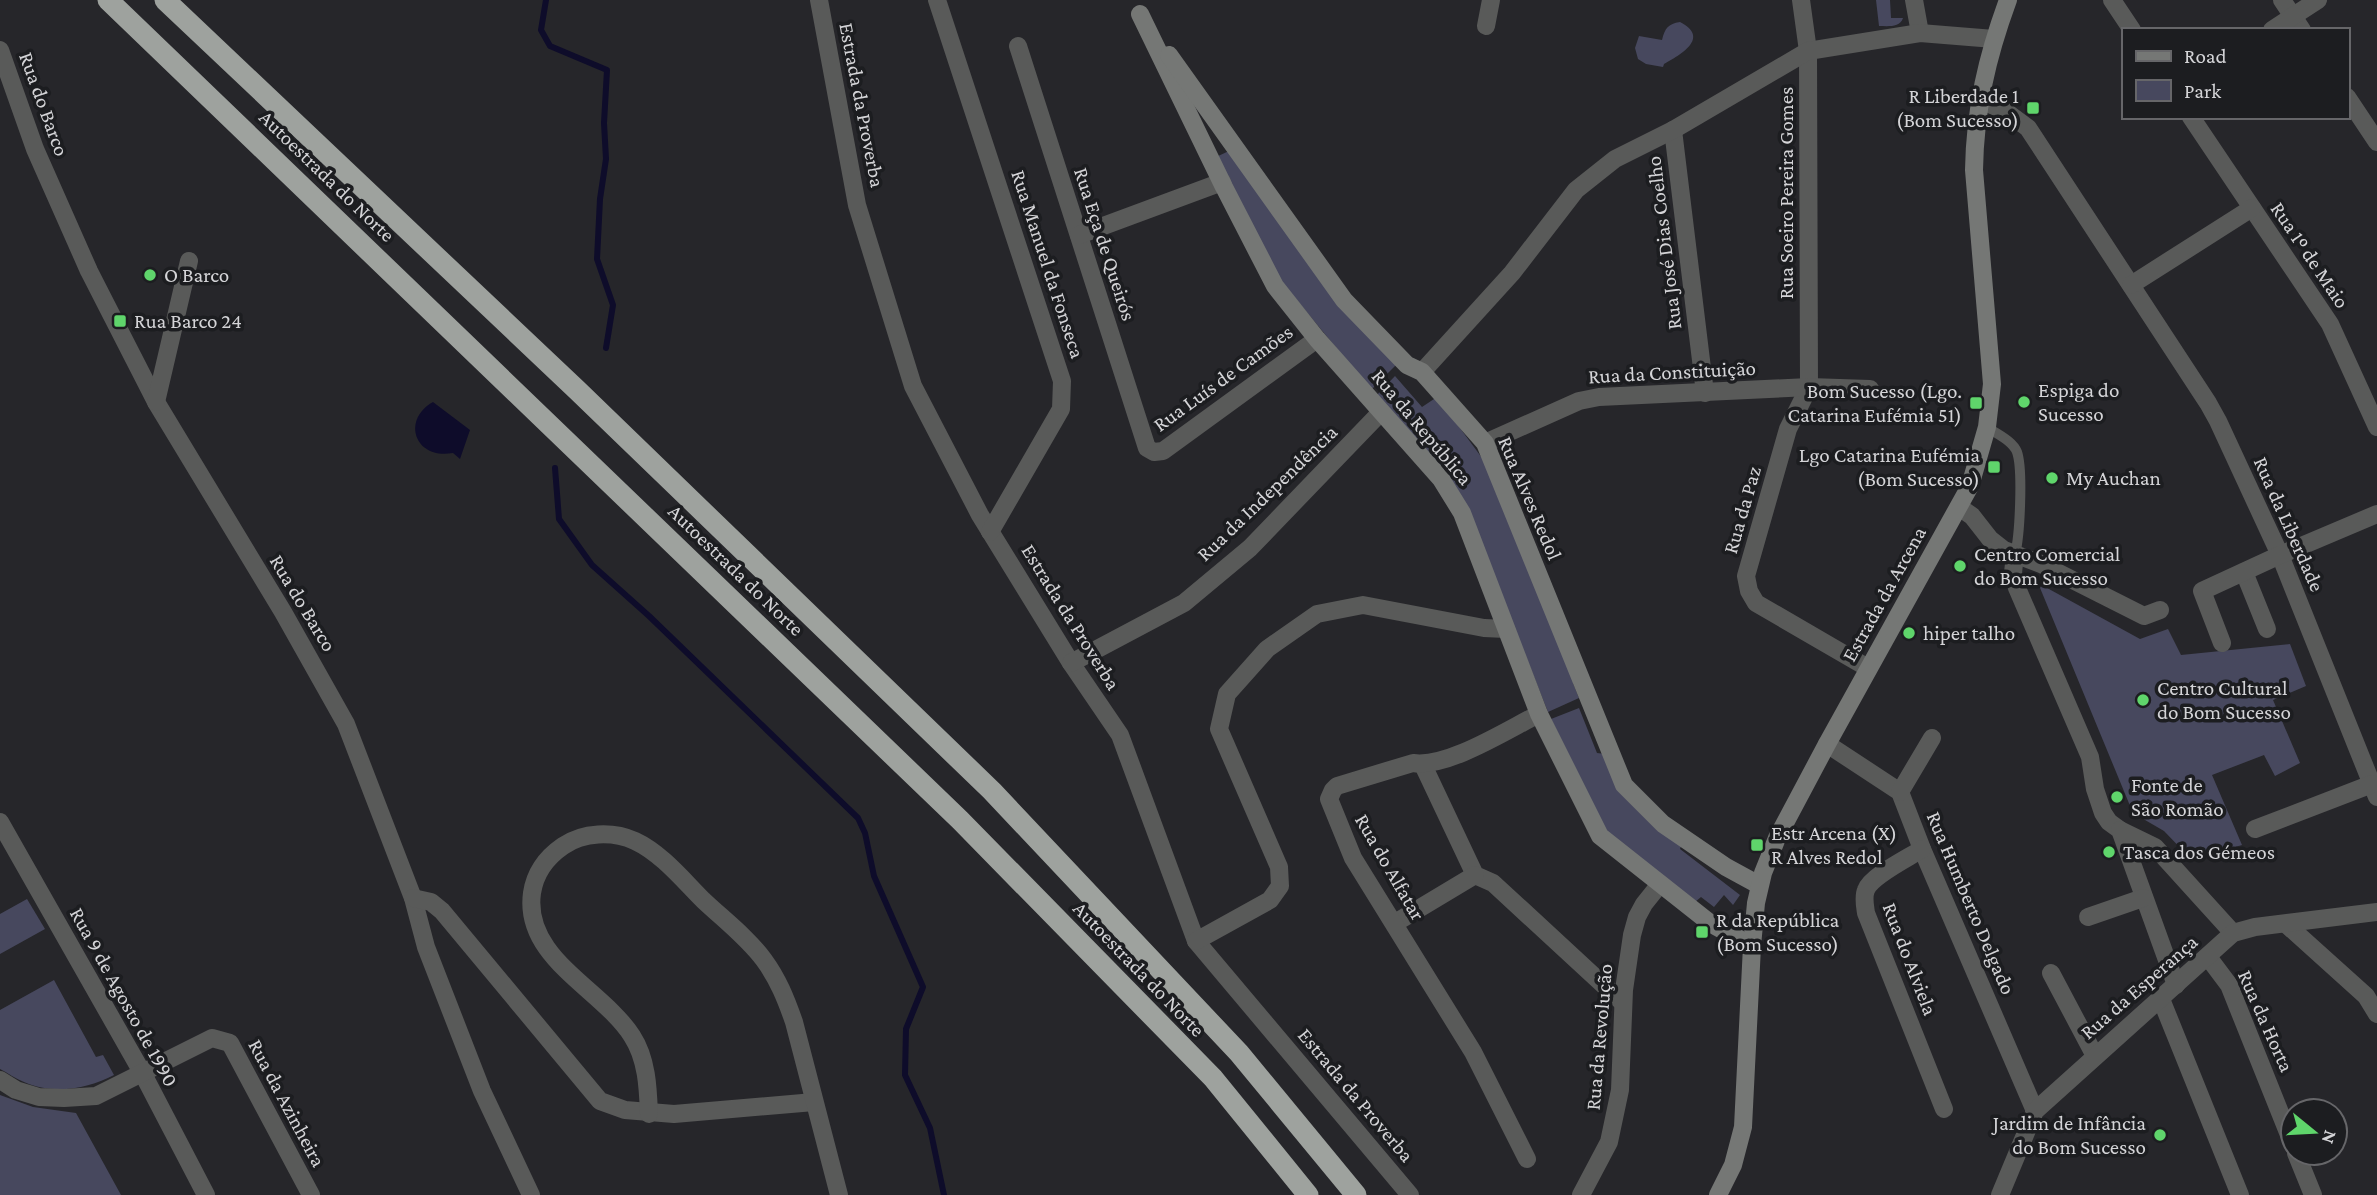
<svg xmlns="http://www.w3.org/2000/svg" width="2377" height="1195" font-family="'Crimson Pro',serif">
  <style>
    .green { fill: #47485e }
    .water { fill: #0e0c2a }
    .lines { fill: none; stroke-linecap: round; stroke-linejoin: round }
    .stream { stroke: #0e0c2a; stroke-width: 6 }
    .lane { stroke: #595a59; stroke-width: 10 }
    .street { stroke: #595a59; stroke-width: 18 }
    .secondary { stroke: #757775; stroke-width: 18 }
    .highway { stroke: #9ea29e; stroke-width: 21 }
    .poi-dot { fill: #5fd56b; stroke: #1c1d20; stroke-width: 2.5 }
    .labels { text-anchor: middle; stroke-width: 7; stroke-linejoin: round; paint-order: stroke }
    .poi-label { font-size: 21px; fill: #d4d4d7; stroke: #1c1d20; text-anchor: start }
    .street-label { font-size: 21px; fill: #d4d4d7; stroke: #1c1d20 }
  </style>
  <rect width="100%" height="100%" fill="#26262a"/>
  <g class="green">
    <path d="M1876,0h14l1,18h12c-3,10 -16,8 -24,8z"/>
    <path d="M1680,22c31,16 0,33 -16,42l-1,3 -17,-3 -8,-5 -3,-11 4,-12 23,4c3,-12 6,-16 18,-18z"/>
    <path d="M1229,151l168,213 -26,26 -94,-114 -61,-119z"/>
    <path d="M1395,376l27,31 15,-10 51,69 87,215 -2,2 6,15 -31,14 -82,-206 -90,-110z"/>
    <path d="M2038,583l102,56 28,-10 13,26 109,-11 16,42 -33,14 27,63 -25,13 -11,-21 -52,20 30,70 -50,15 -28,-29 -31,-18z"/>
    <path d="M1579,708l18,45 8,1 77,89 -2,6 60,46 -7,10 -9,-10 -10,12 -13,-10 -6,5 -78,-59 -13,-16 -53,-108z"/>
    <path d="M27,899l18,30 -45,25v-40z"/>
    <path d="M54,980l42,77 7,-2 11,20c-26,14 -61,20 -90,7 -8,-3 -16,-9 -24,-13v-59z"/>
    <path d="M0,1095l33,12 43,6 45,82h-121z"/>
  </g>
  <path class="water" d="M433,402l37,28 -10,29 -7,-6c-38,7 -52,-33 -20,-51z"/>
  <g class="lines">
    <g class="stream">
      <path d="M546,0l-5,30 9,16 57,24 -3,53 2,36 -6,40 -3,60 16,46 -7,43"/>
      <path d="M555,468l4,51 33,46 57,51 209,202 7,15 9,43 49,111 -17,42 -1,46 25,53 14,67"/>
    </g>
    <path class="lane" d="M1987,427c10,7 26,14 30,25 6,17 3,84 -2,102"/>
    <g class="street">
      <path d="M819,0l38,205 56,181 67,129 91,148 49,72 76,206 214,254"/>
      <path d="M937,0l125,381 -1,28 -71,123"/>
      <path d="M1801,0l7,51 1,336 -21,42 -42,147 3,15 7,12 112,65"/>
      <path d="M1914,0l6,33"/>
      <path d="M2112,0l20,30"/>
      <path d="M2282,0l20,30"/>
      <path d="M1486,26l5,-26"/>
      <path d="M2272,30l46,-30"/>
      <path d="M1018,46l129,402 7,4 9,-1 154,-112"/>
      <path d="M0,50l35,99 54,122 67,131 127,210 63,112 67,174 13,49 56,144 49,104"/>
      <path d="M2347,97l30,45"/>
      <path d="M1979,99l26,12 23,17 180,275 10,18 62,134 97,242"/>
      <path d="M2191,117l139,207 47,103"/>
      <path d="M1673,130l32,263"/>
      <path d="M1079,235l143,-53"/>
      <path d="M2131,285l121,-77"/>
      <path d="M1422,372l90,-99 64,-83 39,-31 58,-29 135,-79 112,-18 74,6"/>
      <path d="M156,402l33,-141"/>
      <path d="M1485,443l94,-42 20,-4 210,-10 61,2"/>
      <path d="M1959,507l13,9 18,23 14,11 37,14 103,52 16,-6"/>
      <path d="M2015,554l-2,19 4,15 73,169 5,32 8,24 6,9 11,8 56,155"/>
      <path d="M2244,572l23,57"/>
      <path d="M2222,643l-20,-52 78,-36 97,-41"/>
      <path d="M1071,663l113,-60 66,-55 131,-136"/>
      <path d="M1827,744l73,48 22,57 113,262"/>
      <path d="M1423,765l52,110 18,8 130,120"/>
      <path d="M1900,792l32,-54"/>
      <path d="M0,822l143,252 63,121"/>
      <path d="M2255,829l117,-45"/>
      <path d="M2120,830l35,17 78,86"/>
      <path d="M1922,849c-14,9 -51,27 -56,41 -3,7 -1,16 0,23l78,196"/>
      <path d="M413,898l18,4 11,9 158,190 25,9 49,4 140,-12"/>
      <path d="M2088,917l55,-19"/>
      <path d="M1395,923l80,-48"/>
      <path d="M2286,924l80,72 11,18"/>
      <path d="M1196,941l74,-41 10,-14 -1,-19 -60,-138 8,-35 40,-45 50,-35 46,-9 121,23 22,1"/>
      <path d="M2208,957l21,28 64,160"/>
      <path d="M2051,973l44,83"/>
      <path d="M2161,999l79,196"/>
      <path d="M0,1080l16,10 23,7 25,1 32,-2 116,-58 18,5 81,152"/>
      <path d="M649,1114c-1,-26 -2,-55 -17,-78 -30,-47 -109,-78 -100,-143 3,-20 15,-36 31,-47 20,-14 50,-15 72,-5 26,12 48,39 68,59 20,19 44,37 61,60 14,19 22,39 30,62l45,173"/>
      <path d="M2296,1153l17,42"/>
      <path d="M1527,1159l-54,-107 -120,-194 -24,-59 4,-9 4,-4 76,-23c35,5 94,-33 126,-49"/>
      <path d="M1581,1195l28,-53 11,-52 4,-100 8,-55 5,-18 7,-13 16,-20"/>
      <path d="M2000,1195l35,-84 198,-178 22,-6 122,-15"/>
    </g>
    <g class="secondary">
      <path d="M1140,14l84,173 51,99 42,53 124,140 21,34 77,201 61,122 110,87 42,23"/>
      <path d="M1169,55l175,245 63,65 15,7 63,71 139,342 39,39 63,43 33,18"/>
      <path d="M1718,1195l15,-30 10,-38 9,-181 4,-43 7,-30 14,-35 50,-94 143,-258 17,-59 5,-43 -18,-214c1,-61 13,-113 34,-170"/>
    </g>
    <g class="highway">
      <path d="M108,0l852,820 253,258 95,117"/>
      <path d="M165,0l412,390 415,401 247,262 117,142"/>
    </g>
  </g>
  <g class="poi-dot">
    <rect x="2026" y="101" width="14" height="14" rx="3.5"/>
    <circle cx="150" cy="275" r="7"/>
    <rect x="113" y="314" width="14" height="14" rx="3.5"/>
    <circle cx="2024" cy="402" r="7"/>
    <rect x="1969" y="396" width="14" height="14" rx="3.5"/>
    <rect x="1987" y="460" width="14" height="14" rx="3.5"/>
    <circle cx="2052" cy="478" r="7"/>
    <circle cx="1960" cy="566" r="7"/>
    <circle cx="1909" cy="633" r="7"/>
    <circle cx="2143" cy="700" r="7"/>
    <circle cx="2117" cy="797" r="7"/>
    <rect x="1750" y="838" width="14" height="14" rx="3.5"/>
    <circle cx="2109" cy="852" r="7"/>
    <rect x="1695" y="925" width="14" height="14" rx="3.5"/>
    <circle cx="2160" cy="1135" r="7"/>
  </g>
  <g class="labels">
    <g class="poi-label">
      <text x="2019" y="103" text-anchor="end">R Liberdade 1<tspan x="2019" dy="24">(Bom Sucesso)</tspan></text>
      <text x="164" y="282">O Barco</text>
      <text x="134" y="328">Rua Barco 24</text>
      <text x="2038" y="397">Espiga do<tspan x="2038" dy="24">Sucesso</tspan></text>
      <text x="1962" y="398" text-anchor="end">Bom Sucesso (Lgo.<tspan x="1962" dy="24">Catarina Eufémia 51)</tspan></text>
      <text x="1980" y="462" text-anchor="end">Lgo Catarina Eufémia<tspan x="1980" dy="24">(Bom Sucesso)</tspan></text>
      <text x="2066" y="485">My Auchan</text>
      <text x="1974" y="561">Centro Comercial<tspan x="1974" dy="24">do Bom Sucesso</tspan></text>
      <text x="1923" y="640">hiper talho</text>
      <text x="2157" y="695">Centro Cultural<tspan x="2157" dy="24">do Bom Sucesso</tspan></text>
      <text x="2131" y="792">Fonte de<tspan x="2131" dy="24">São Romão</tspan></text>
      <text x="1771" y="840">Estr Arcena (X)<tspan x="1771" dy="24">R Alves Redol</tspan></text>
      <text x="2123" y="859">Tasca dos Gémeos</text>
      <text x="1716" y="927">R da República<tspan x="1716" dy="24">(Bom Sucesso)</tspan></text>
      <text x="2146" y="1130" text-anchor="end">Jardim de Infância<tspan x="2146" dy="24">do Bom Sucesso</tspan></text>
    </g>
    <g class="street-label">
      <text transform="translate(44 104) rotate(70)" y="7">Rua do Barco</text>
      <text transform="translate(862 105) rotate(79)" y="7">Estrada da Proverba</text>
      <text transform="translate(327 176) rotate(44)" y="7">Autoestrada do Norte</text>
      <text transform="translate(1786 193) rotate(-90)" y="7">Rua Soeiro Pereira Gomes</text>
      <text transform="translate(1664 243) rotate(-97)" y="7">Rua José Dias Coelho</text>
      <text transform="translate(1105 244) rotate(72)" y="7">Rua Eça de Queirós</text>
      <text transform="translate(2310 255) rotate(56)" y="7">Rua 1º de Maio</text>
      <text transform="translate(1048 264) rotate(72)" y="7">Rua Manuel da Fonseca</text>
      <text transform="translate(1672 372) rotate(-3)" y="7">Rua da Constituição</text>
      <text transform="translate(1223 378) rotate(-36)" y="7">Rua Luís de Camões</text>
      <text transform="translate(1422 427) rotate(50)" y="7">Rua da República</text>
      <text transform="translate(1267 493) rotate(-44)" y="7">Rua da Independência</text>
      <text transform="translate(1530 498) rotate(67)" y="7">Rua Alves Redol</text>
      <text transform="translate(1742 510) rotate(-74)" y="7">Rua da Paz</text>
      <text transform="translate(2289 524) rotate(66)" y="7">Rua da Liberdade</text>
      <text transform="translate(736 570) rotate(44)" y="7">Autoestrada do Norte</text>
      <text transform="translate(1884 594) rotate(-61)" y="7">Estrada da Arcena</text>
      <text transform="translate(303 603) rotate(59)" y="7">Rua do Barco</text>
      <text transform="translate(1071 617) rotate(58)" y="7">Estrada da Proverba</text>
      <text transform="translate(1390 867) rotate(60)" y="7">Rua do Alfatar</text>
      <text transform="translate(1971 903) rotate(67)" y="7">Rua Humberto Delgado</text>
      <text transform="translate(1910 959) rotate(69)" y="7">Rua do Alviela</text>
      <text transform="translate(1139 969) rotate(46)" y="7">Autoestrada do Norte</text>
      <text transform="translate(2139 987) rotate(-41)" y="7">Rua da Esperança</text>
      <text transform="translate(124 997) rotate(61)" y="7">Rua 9 de Agosto de 1990</text>
      <text transform="translate(2266 1021) rotate(66)" y="7">Rua da Horta</text>
      <text transform="translate(1599 1037) rotate(-85)" y="7">Rua da Revolução</text>
      <text transform="translate(1356 1095) rotate(50)" y="7">Estrada da Proverba</text>
      <text transform="translate(287 1103) rotate(62)" y="7">Rua da Azinheira</text>
    </g>
  </g>
  <rect x="2122" y="28" width="228" height="91" fill="#1c1d20" stroke="#666669" stroke-width="2"/>
  <rect x="2136" y="51" width="35" height="10" fill="#757775" stroke="#666669" stroke-width="2"/>
  <text x="2184" y="63" font-size="21" fill="#d4d4d7">Road</text>
  <rect x="2136" y="80" width="35" height="21" fill="#47485e" stroke="#666669" stroke-width="2"/>
  <text x="2184" y="98" font-size="21" fill="#d4d4d7">Park</text>
  <g transform="translate(2314 1132) rotate(108)"><circle r="33" fill="#1c1d20" stroke="#666669" stroke-width="2"/>
  <path d="M0-5L12 26L0 18L-12 26Z" fill="#5fd56b"/>
  <text y="-10" font-size="19" font-weight="bold" text-anchor="middle" fill="#d4d4d7">N</text>
  </g>
</svg>
